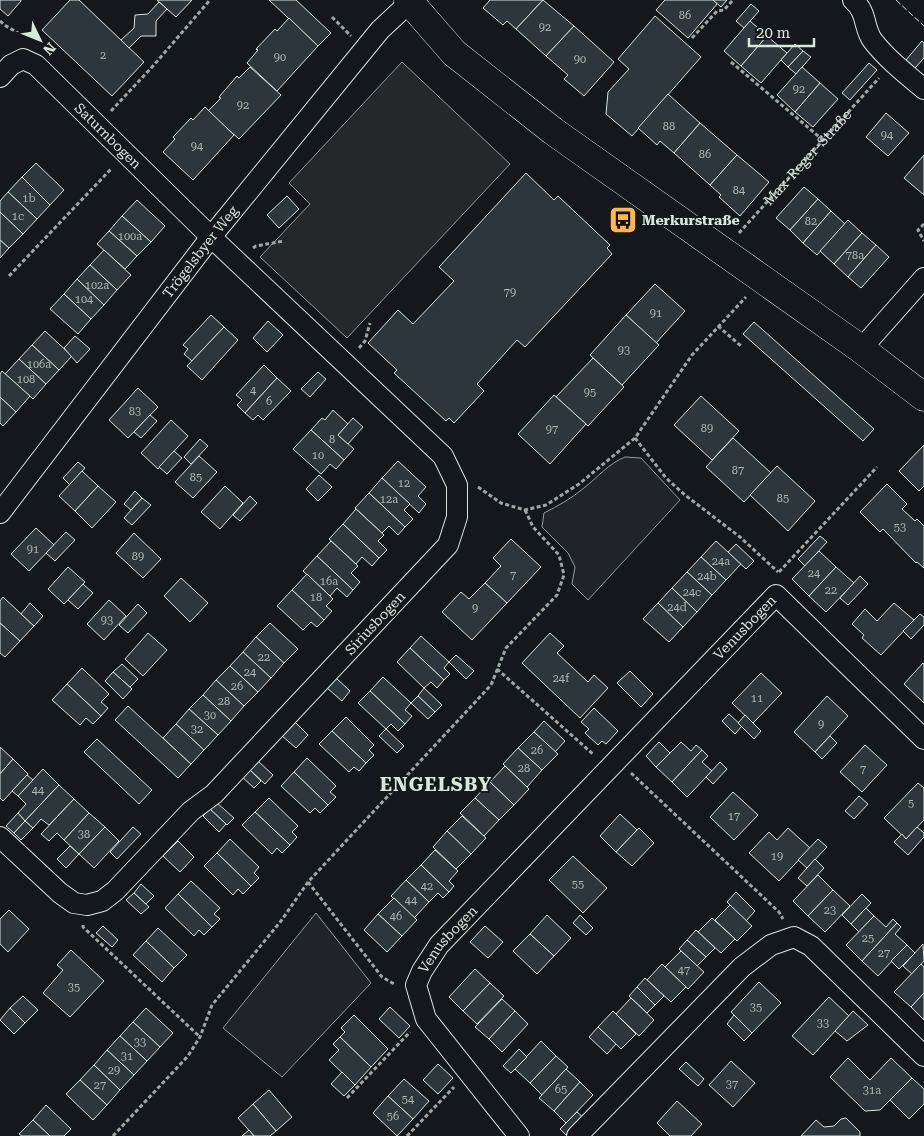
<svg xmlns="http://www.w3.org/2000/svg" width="924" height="1136" font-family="'Roboto Serif',serif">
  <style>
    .green { fill: #202428; stroke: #939e99 }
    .parking { fill: #24282b; stroke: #939e99 }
    .building { fill: #2c363c; stroke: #d8e6dc }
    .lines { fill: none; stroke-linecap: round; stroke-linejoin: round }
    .street-casing { stroke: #d8e6dc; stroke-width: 22 }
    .secondary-casing { stroke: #d8e6dc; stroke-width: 29 }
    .path { stroke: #9da8a2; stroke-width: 3; stroke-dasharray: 4 2.5; stroke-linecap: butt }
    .street { stroke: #14181c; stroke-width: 20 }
    .secondary { stroke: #14181c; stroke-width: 28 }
    .fence { stroke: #d8e6dc; stroke-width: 1; stroke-dasharray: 6 2.5; stroke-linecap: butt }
    .labels { text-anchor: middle; stroke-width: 4; stroke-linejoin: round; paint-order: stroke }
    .number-label { font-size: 11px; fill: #adbab4 }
    .street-label { font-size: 14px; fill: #d8e6dc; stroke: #14181c }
    .poi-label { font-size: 14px; font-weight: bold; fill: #d8e6dc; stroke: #14181c; text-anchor: start }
    .district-label { font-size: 19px; font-weight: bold; letter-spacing: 1px; fill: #d8e6dc; stroke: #14181c }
  </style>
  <rect width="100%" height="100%" fill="#14181c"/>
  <g class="green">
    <path d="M625,457l16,1 39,42 -92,100 -16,-16 3,-17 -7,-14 -26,-26 2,-14c14,-7 28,-15 40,-25 14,-11 24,-24 41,-31z"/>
    <path d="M316,913l55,70 -89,94 -59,-49z"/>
  </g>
  <path class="parking" d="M402,62l108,102 -163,174 -87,-81 50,-53 -21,-21z"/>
  <g class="building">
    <path d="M0,0h21v1l-13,15 -8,-7z"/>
    <path d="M70,0h9l65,62 -32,34 -70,-66z"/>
    <path d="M157,0h35l-16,17z"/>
    <path d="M269,0h27l35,33 -13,13z"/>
    <path d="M490,0h53l-27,29 -9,-8 -4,4 -20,-17z"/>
    <path d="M543,0l31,26 -28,30 -30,-27z"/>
    <path d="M665,0h48l4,4 -29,34 -32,-28z"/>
    <path d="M713,0h14l-6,7z"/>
    <path d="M159,2l8,7 -11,12v15h-15l-12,12 -8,-8 13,-12 1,-13 13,-1z"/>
    <path d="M751,4l8,7 -15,17 -8,-7z"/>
    <path d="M655,16l46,41 -69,79 -26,-22 2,-22 21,-23 -11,-10z"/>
    <path d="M289,18l29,28 -41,45 -30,-28 11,-13 -2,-1 19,-20 2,2z"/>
    <path d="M750,21l17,15 -26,30 -17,-15z"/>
    <path d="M574,26l40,36 -30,34 -20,-17 4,-4 -22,-19z"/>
    <path d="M767,36l20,17 -26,30 -20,-17z"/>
    <path d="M922,41l2,2v15l-9,10 -9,-8z"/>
    <path d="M795,44l8,7 -15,16 -7,-7z"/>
    <path d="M803,51l8,6 -15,17 -8,-7z"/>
    <path d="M869,63l8,7 -27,30 -8,-7z"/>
    <path d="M250,67l31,28 -42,44 -31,-28 13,-13 -2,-1 18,-21 2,2z"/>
    <path d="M802,67l18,16 -25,29 -18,-17z"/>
    <path d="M820,83l18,16 -25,28 -18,-15z"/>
    <path d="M668,94l32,29 -26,30 -14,-12 -3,4 -19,-17z"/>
    <path d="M205,107l29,28 -41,45 -30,-28 12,-13 -2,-2 18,-19 2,2z"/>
    <path d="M886,113l23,20 -21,23 -22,-19z"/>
    <path d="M700,123l37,32 -27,30 -36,-32z"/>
    <path d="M737,155l32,27 -29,34 -21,-19 2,-2 -11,-10z"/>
    <path d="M924,155v40l-20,-17z"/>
    <path d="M36,163l28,27 -14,15 -28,-28z"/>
    <path d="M526,173l28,27 4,-4 52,49 -3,3 5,6 -87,93 -8,-7 -40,44 7,7 -30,32 -5,-5 -3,3 -52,-48 3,-3 -29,-27 30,-33 15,14 41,-43 -15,-14z"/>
    <path d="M22,177l28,28 -13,14 -29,-27z"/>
    <path d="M804,187l14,12 -28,31 -14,-12z"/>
    <path d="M8,192l29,27 -14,15 -23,-22v-11z"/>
    <path d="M287,196l12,13 -20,19 -12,-13z"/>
    <path d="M818,199l13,12 -28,32 -13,-13z"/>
    <path d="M137,200l28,26 -14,16 -29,-26z"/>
    <path d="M831,211l14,13 -28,31 -14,-12z"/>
    <path d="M0,212l23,22 -14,14 -9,-8z"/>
    <path d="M122,216l29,26 -14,14 -28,-25z"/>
    <path d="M848,220l14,13 -28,31 -14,-13z"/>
    <path d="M109,231l28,25 -12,13 -28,-25z"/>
    <path d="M862,233l14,12 -28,32 -14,-13z"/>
    <path d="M0,240l9,8 -9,10z"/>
    <path d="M876,245l13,12 -28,31 -13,-11z"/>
    <path d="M104,250l27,25 -14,15 -27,-25z"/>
    <path d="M90,265l27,25 -13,15 -27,-26z"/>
    <path d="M77,279l27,26 -13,14 -27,-25z"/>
    <path d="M655,284l30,27 -29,32 -30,-28z"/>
    <path d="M64,294l27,25 -13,15 -28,-25z"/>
    <path d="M211,315l13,12 -32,34 -8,-7 4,-5 -5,-4z"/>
    <path d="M626,315l33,30 -37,40 -32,-30z"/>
    <path d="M268,321l15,14 -16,17 -14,-14z"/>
    <path d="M754,322l120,107 -11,12 -120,-107z"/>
    <path d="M224,327l14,13 -36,40 -15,-14z"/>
    <path d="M45,331l27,25 -13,14 -27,-25z"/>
    <path d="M75,336l15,13 -13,14 -13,-15z"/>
    <path d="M32,345l27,25 -13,14 -27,-25z"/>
    <path d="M593,358l31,29 -36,39 -32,-29z"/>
    <path d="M19,359l27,25 -13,15 -28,-25z"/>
    <path d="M264,365l13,13 -32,35 -8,-8 5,-5 -6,-5z"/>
    <path d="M2,371l28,25 -14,16 -16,-15v-23z"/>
    <path d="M318,372l8,7 -16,18 -9,-8z"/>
    <path d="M277,378l14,13 -28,29 -5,-5 -5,5 -8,-7z"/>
    <path d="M138,388l20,19 -30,31 -19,-18z"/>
    <path d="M554,395l32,29 -36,40 -32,-30z"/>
    <path d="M701,396l38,35 -27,29 -38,-35z"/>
    <path d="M0,397l16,15 -13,14 -3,-3z"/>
    <path d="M333,410l15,14 -10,11 16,14 -10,11 -33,-30 11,-12 3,2z"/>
    <path d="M150,415l7,6 -16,17 -7,-6z"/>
    <path d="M353,418l10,9 -15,17 -10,-9z"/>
    <path d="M171,420l17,16 -30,33 -17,-16z"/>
    <path d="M311,430l33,30 -8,9 -6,-5 -9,10 -28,-25z"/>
    <path d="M733,438l38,35 -27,29 -38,-35z"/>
    <path d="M200,439l8,7 -17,18 -7,-7z"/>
    <path d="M924,445v41l-5,5 -20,-20z"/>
    <path d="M174,451l8,7 -15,16 -8,-7z"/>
    <path d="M199,456l18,16 -24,26 -18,-16z"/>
    <path d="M398,461l28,26 -8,9 8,8 -7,9 -37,-35z"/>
    <path d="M78,462l7,6 -15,17 -7,-7z"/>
    <path d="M777,466l38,35 -27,30 -38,-36z"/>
    <path d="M82,471l16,15 -23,25 -16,-15z"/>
    <path d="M319,475l13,12 -14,14 -12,-12z"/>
    <path d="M382,478l28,26 -6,6 9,9 -8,8 -36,-34z"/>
    <path d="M887,484l20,20 -5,5 13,12 2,-2 7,7v42l-7,-6 -1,1 -33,-34 -3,3 -20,-20z"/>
    <path d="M98,486l18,16 -24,26 -17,-17z"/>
    <path d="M225,486l18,17 -23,26 -19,-17z"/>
    <path d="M135,491l7,7 -11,12 -7,-6z"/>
    <path d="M369,493l36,34 -7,8 -9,-9 -7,7 -27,-25z"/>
    <path d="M250,496l7,7 -17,18 -7,-6z"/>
    <path d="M142,498l9,7 -19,20 -8,-7z"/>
    <path d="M356,509l28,26 -6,6 9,9 -8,8 -36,-34z"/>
    <path d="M343,524l36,34 -7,8 -10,-9 -6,7 -27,-25z"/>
    <path d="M36,528l18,17 -25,26 -18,-17z"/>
    <path d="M66,532l9,8 -20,21 -9,-8z"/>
    <path d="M134,533l27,26 -18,19 -27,-25z"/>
    <path d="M820,536l7,6 -22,24 -7,-7z"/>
    <path d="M511,539l30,28 -34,36 -22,-20 16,-17 -8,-8z"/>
    <path d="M331,541l27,25 -7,7 9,9 -7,8 -36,-34z"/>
    <path d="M716,541l25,23 -15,16 -25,-23z"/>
    <path d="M736,544l18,17 -8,8 -18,-17z"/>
    <path d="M819,551l17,16 -27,29 -17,-17z"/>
    <path d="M317,556l36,34 -6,7 -10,-9 -7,8 -27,-25z"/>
    <path d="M701,557l25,23 -14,15 -25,-23z"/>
    <path d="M68,567l17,15 -21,22 -16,-15z"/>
    <path d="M836,567l18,16 -28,29 -17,-16z"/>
    <path d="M687,572l25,23 -15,17 -25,-24z"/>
    <path d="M307,574l26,25 -7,7 6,5 -8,9 -32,-30z"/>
    <path d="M860,576l8,8 -20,21 -8,-7z"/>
    <path d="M181,578l27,25 -18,19 -26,-26z"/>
    <path d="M485,583l22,20 -35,37 -30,-28 19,-20 8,7z"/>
    <path d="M83,584l10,9 -15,16 -10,-9z"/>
    <path d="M672,588l25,24 -14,15 -25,-24z"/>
    <path d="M292,590l32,30 -7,7 -6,-5 -8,8 -26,-24z"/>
    <path d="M3,597l31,29 -14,15 -20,-18v-22z"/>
    <path d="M109,600l17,16 -22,24 -17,-16z"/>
    <path d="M30,603l13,13 -9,10 -13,-12z"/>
    <path d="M658,603l25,24 -14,15 -26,-23z"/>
    <path d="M894,603l20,17 -33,35 -19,-17 2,-3 -12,-11 13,-15 12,12z"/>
    <path d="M138,604l9,9 -19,20 -9,-8z"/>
    <path d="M920,614l4,3v8l-13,14 -8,-8z"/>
    <path d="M0,623l20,18 -15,16 -5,-4z"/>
    <path d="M270,623l28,26 -14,14 -28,-26z"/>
    <path d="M148,633l19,17 -24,26 -18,-17z"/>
    <path d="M550,633l14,13 -7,7 31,29 6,-7 14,13 -28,30 -58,-55z"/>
    <path d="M421,636l28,26 -5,6 6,6 -6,6 -34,-32z"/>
    <path d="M256,637l28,26 -13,15 -28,-26z"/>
    <path d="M410,648l34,32 -7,8 -6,-6 -7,6 -27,-26z"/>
    <path d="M243,652l28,26 -13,14 -28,-26z"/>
    <path d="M456,655l18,16 -8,8 -17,-17z"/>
    <path d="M923,663l1,1v39l-20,-19z"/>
    <path d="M122,664l16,15 -8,8 -17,-15z"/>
    <path d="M230,666l28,26 -14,14 -28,-26z"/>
    <path d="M82,668l27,26 -8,8 7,6 -7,8 -34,-32z"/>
    <path d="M630,671l23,23 -12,13 -24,-24z"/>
    <path d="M113,672l19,17 -9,10 -18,-18z"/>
    <path d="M761,673l21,20 -29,30 -21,-20z"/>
    <path d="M383,677l28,26 -6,7 7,6 -7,8 -35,-33z"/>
    <path d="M336,678l14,13 -8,10 -15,-13z"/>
    <path d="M216,680l28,26 -13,15 -28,-26z"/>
    <path d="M67,684l34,32 -8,8 -7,-6 -6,7 -28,-25z"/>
    <path d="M424,688l18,17 -7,7 -17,-16z"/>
    <path d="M370,691l35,33 -7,7 -7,-7 -5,5 -28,-26z"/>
    <path d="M203,695l28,26 -13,14 -29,-26z"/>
    <path d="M418,696l17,16 -7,7 -17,-16z"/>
    <path d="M827,696l21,20 -33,36 -21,-20z"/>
    <path d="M128,706l63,58 -13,14 -63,-58z"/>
    <path d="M594,708l24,23 -12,13 -4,-3 -4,4 -13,-12 4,-4 -8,-7z"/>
    <path d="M189,709l29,26 -14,15 -28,-26z"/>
    <path d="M729,714l13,12 -7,8 -13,-13z"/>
    <path d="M745,715l16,16 -7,8 -16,-16z"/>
    <path d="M346,717l28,28 -5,5 5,5 -8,8 -34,-32z"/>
    <path d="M294,721l14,14 -12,13 -15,-13z"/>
    <path d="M544,721l21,20 -10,11 -21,-20z"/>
    <path d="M176,724l28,26 -13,14 -28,-26z"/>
    <path d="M386,729l18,17 -7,7 -18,-17z"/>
    <path d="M332,731l34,32 -7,8 -5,-4 -5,5 -30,-28z"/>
    <path d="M534,732l24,22 -16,16 -24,-22z"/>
    <path d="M830,736l7,7 -15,16 -7,-7z"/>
    <path d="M97,739l55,51 -13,14 -55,-52z"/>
    <path d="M659,742l11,11 -14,14 -10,-11z"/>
    <path d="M681,742l10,9 5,-6 6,5 -30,32 -16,-15z"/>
    <path d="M865,745l22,20 -25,27 -22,-20z"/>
    <path d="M0,747l13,12 -13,15z"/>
    <path d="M518,748l24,22 -15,17 -24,-23z"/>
    <path d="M702,750l6,6 -6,6 10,9 -25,26 -15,-15z"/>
    <path d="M307,758l29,28 -6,6 6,5 -8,8 -34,-33z"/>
    <path d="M13,759l15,15 -25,27 -3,-3v-24z"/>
    <path d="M257,760l16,15 -8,9 -16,-15z"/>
    <path d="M720,762l7,7 -14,15 -7,-7z"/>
    <path d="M505,766l24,23 -15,16 -24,-23z"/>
    <path d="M43,769l16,16 -34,36 -7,-8 8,-9 -8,-8z"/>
    <path d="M249,769l12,12 -7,7 -13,-12z"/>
    <path d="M294,772l34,33 -8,8 -5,-5 -5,5 -29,-27z"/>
    <path d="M27,775l6,5 -15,16 -6,-5z"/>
    <path d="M490,782l24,23 -15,15 -24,-22z"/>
    <path d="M918,783l6,5v32l-18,19 -22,-21z"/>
    <path d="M59,785l15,14 -25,26 -8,-6 -8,9 -8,-7z"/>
    <path d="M733,792l25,23 -24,25 -24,-23z"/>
    <path d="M859,796l9,8 -14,15 -9,-8z"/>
    <path d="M269,798l29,28 -6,6 5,5 -7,8 -35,-33z"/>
    <path d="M475,798l24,22 -15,16 -24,-23z"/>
    <path d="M74,799l15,14 -25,27 -7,-7 -8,8 -8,-7z"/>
    <path d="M216,802l18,16 -7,7 -17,-16z"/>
    <path d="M210,809l16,15 -7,8 -16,-16z"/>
    <path d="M255,812l35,33 -8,8 -5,-5 -5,6 -30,-29z"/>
    <path d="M18,813l7,8 -11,12 -8,-7z"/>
    <path d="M89,813l16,14 -26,27 -15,-14z"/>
    <path d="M620,814l17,16 -21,22 -16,-16z"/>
    <path d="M462,816l24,22 -15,16 -24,-23z"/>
    <path d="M25,821l8,7 -12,12 -7,-7z"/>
    <path d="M105,827l14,14 -25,27 -15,-14z"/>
    <path d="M133,827l8,7 -24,25 -7,-7z"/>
    <path d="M917,827l7,6v4l-16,18 -14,-13 8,-8 4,5z"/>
    <path d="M639,828l15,15 -22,23 -16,-14z"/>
    <path d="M788,828l22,20 -31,33 -30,-28 20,-21 8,8z"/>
    <path d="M447,831l24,23 -15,15 -23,-22z"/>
    <path d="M230,839l29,28 -5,6 5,5 -8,8 -34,-33z"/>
    <path d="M818,839l9,8 -20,21 -9,-8z"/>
    <path d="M178,841l16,16 -14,15 -17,-16z"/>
    <path d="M70,846l9,8 -13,14 -9,-9z"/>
    <path d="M435,850l23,21 -9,10 5,5 -5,6 -28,-27z"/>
    <path d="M217,853l34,33 -8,8 -5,-5 -5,6 -29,-29z"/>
    <path d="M573,856l34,32 -24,25 -34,-33z"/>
    <path d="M815,859l9,9 -17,18 -9,-8z"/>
    <path d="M421,865l28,27 -6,6 -5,-5 -9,9 -23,-22z"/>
    <path d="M818,875l15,15 -25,26 -15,-15z"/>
    <path d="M406,880l23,22 -15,16 -23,-22z"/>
    <path d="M191,881l29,27 -6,6 6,5 -8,8 -34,-33z"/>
    <path d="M141,884l13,12 -8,8 -12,-11z"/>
    <path d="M833,890l17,16 -25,26 -17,-16z"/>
    <path d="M736,892l19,19 -9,10 -19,-19z"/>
    <path d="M134,893l15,14 -8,7 -15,-14z"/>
    <path d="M178,894l34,33 -8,8 -5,-5 -5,6 -29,-28z"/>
    <path d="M862,894l9,9 -20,21 -9,-9z"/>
    <path d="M394,898l23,22 -15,16 -24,-22z"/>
    <path d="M730,905l22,21 -15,15 -22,-21z"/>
    <path d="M866,908l8,8 -15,16 -8,-8z"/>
    <path d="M9,910l20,19 -21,23 -8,-8v-25z"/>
    <path d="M378,914l24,22 -15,16 -23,-22z"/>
    <path d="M547,915l24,23 -17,18 -24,-22z"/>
    <path d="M580,915l13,13 -7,7 -13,-12z"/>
    <path d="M874,916l12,11 7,-8 4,4 -35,38 -16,-16z"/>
    <path d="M712,918l23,21 -14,14 -23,-21z"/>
    <path d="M897,923l4,4 -6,7 12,11 -29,31 -16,-15z"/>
    <path d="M103,926l15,14 -6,7 -16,-14z"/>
    <path d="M485,926l18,16 -15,16 -18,-16z"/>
    <path d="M158,928l29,27 -13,13 -28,-27z"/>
    <path d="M696,930l19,18 -9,9 -19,-17z"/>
    <path d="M530,934l24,22 -17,18 -24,-23z"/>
    <path d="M687,940l19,17 -9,9 -18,-17z"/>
    <path d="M146,941l28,27 -12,14 -29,-27z"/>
    <path d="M923,944l1,17 -12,13 -9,-8z"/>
    <path d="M907,945l8,8 -16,16 -8,-8z"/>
    <path d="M71,950l33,31 -34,36 -27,-24 20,-23 -6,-5z"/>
    <path d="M681,951l23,21 -16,17 -23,-22z"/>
    <path d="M662,964l24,23 -15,15 -24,-22z"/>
    <path d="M921,964l3,3v26l-13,14 -17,-15z"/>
    <path d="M475,969l15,14 -27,28 -14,-14z"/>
    <path d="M645,978l19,18 -9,9 -18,-18z"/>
    <path d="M759,982l22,21 -29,30 -21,-21z"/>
    <path d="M490,983l14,13 -27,28 -14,-13z"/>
    <path d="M637,987l18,18 -8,8 -18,-17z"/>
    <path d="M924,993v27l-13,-13z"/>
    <path d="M23,996l15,14 -13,13 -15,-15z"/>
    <path d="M829,997l20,19 -36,39 -21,-19z"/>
    <path d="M631,998l23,22 -15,16 -23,-22z"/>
    <path d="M502,999l13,12 -26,28 -14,-12z"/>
    <path d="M390,1007l20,19 -11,12 -20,-19z"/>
    <path d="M10,1008l15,15 -11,11 -14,-14z"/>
    <path d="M146,1008l27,25 -13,14 -27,-25z"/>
    <path d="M515,1011l13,13 -26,28 -13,-13z"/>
    <path d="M613,1011l23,23 -15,15 -23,-22z"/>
    <path d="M853,1011l15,14 -21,16 -12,-10z"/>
    <path d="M354,1015l34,34 -17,18 -31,-30 5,-5 -4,-4z"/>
    <path d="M734,1015l18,18 -8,8 -17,-17z"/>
    <path d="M133,1022l27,25 -13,14 -27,-25z"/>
    <path d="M598,1027l18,17 -9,10 -18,-17z"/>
    <path d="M120,1036l27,25 -13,14 -27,-25z"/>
    <path d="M340,1037l31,30 -16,18 -26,-25 10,-10 -6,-6z"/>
    <path d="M541,1041l15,15 -26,27 -15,-14z"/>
    <path d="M519,1049l8,8 -16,16 -8,-7z"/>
    <path d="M107,1050l27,25 -14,15 -26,-25z"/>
    <path d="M556,1056l12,11 -26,28 -12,-12z"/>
    <path d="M848,1058l22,22 21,-22 21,20 -32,32 -15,1 -35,-34z"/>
    <path d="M731,1061l24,22 -22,24 -24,-22z"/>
    <path d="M686,1062l18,17 -6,7 -19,-17z"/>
    <path d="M438,1064l15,14 -15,16 -15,-14z"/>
    <path d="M94,1065l26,25 -13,15 -27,-25z"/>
    <path d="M566,1069l14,13 -26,29 -15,-13z"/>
    <path d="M342,1072l13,13 -11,11 -13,-12z"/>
    <path d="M912,1078l12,11v15l-15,15 -19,-19z"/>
    <path d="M404,1079l25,22 -16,18 -25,-23z"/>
    <path d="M80,1080l27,25 -14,15 -27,-26z"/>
    <path d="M580,1082l13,13 -27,28 -12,-12z"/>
    <path d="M269,1090l23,27 -16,14 -23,-27z"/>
    <path d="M388,1096l25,23 -16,17 -24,-23z"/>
    <path d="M677,1101l25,23 -11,12h-21l-13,-13z"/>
    <path d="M253,1104l23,27 -6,5h-16l-16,-18z"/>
    <path d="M46,1105l25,24 -7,7h-14l-17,-16z"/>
    <path d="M577,1112l7,6 -17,18 -7,-7z"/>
    <path d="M846,1118l14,14v4h-59l15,-16 8,7 10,-1 7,-7z"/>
    <path d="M33,1120l17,16h-28l-3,-2z"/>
    <path d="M249,1130l5,6h-12z"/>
  </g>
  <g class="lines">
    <g class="street-casing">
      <g id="street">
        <path d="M853,0c15,13 10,28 20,41 14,18 33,33 51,48"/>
        <path id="s2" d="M0,77l11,-12 12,-6 13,6 175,172 232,219 14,29v32l-9,28 -234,249 -23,17 -76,80 -13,10 -15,4 -13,-2 -14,-10 -60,-56"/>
        <path d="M861,349l63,-71"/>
        <path id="s3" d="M0,513l211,-276 169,-207 29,-27"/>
        <path id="s4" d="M519,1136l-93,-117 -10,-34 6,-14 17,-26 337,-350 148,144"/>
        <path d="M577,1136l165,-169 29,-22 23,-8 17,9 113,110"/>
      </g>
    </g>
    <g class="secondary-casing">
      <path id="secondary" d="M408,0l46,53 99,78 308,218 63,48"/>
    </g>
    <g class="path">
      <path d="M332,17l19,19"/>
      <path d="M0,21l6,5 14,8"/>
      <path d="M692,38l25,-27 7,-1 9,-10"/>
      <path d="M731,62l93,79"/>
      <path d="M111,111l42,-45 57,-66"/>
      <path d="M924,224l-6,6 6,11"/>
      <path id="s1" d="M739,233l140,-155"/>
      <path d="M253,248l3,-2 28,-5"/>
      <path d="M9,276l103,-108"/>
      <path d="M718,326l23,20"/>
      <path d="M359,348l6,-7 5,-18"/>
      <path d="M635,438l31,40 19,17 55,42 38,35"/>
      <path d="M478,487l23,16 24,7 21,-5 33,-21 56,-46 57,-83 54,-58"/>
      <path d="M779,572l98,-105"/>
      <path d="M497,669l97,86"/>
      <path d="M631,773l148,139 4,7"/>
      <path d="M308,882l74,95 14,8"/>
      <path d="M83,925v2l117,110"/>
      <path d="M347,1098l63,-66"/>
      <path d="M113,1136l75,-80 12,-19 12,-32 69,-84 27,-39 183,-197 15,-37 51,-53 7,-20 -5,-20 -26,-28 -8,-17"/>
      <path d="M407,1136l47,-49"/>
    </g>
    <use href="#street" class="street"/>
    <use href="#secondary" class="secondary"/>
    <path class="fence" d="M896,0l28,26"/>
  </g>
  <defs>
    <g id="bus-square" transform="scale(1.4375)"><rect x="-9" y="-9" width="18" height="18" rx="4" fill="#ffb74d" stroke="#14181c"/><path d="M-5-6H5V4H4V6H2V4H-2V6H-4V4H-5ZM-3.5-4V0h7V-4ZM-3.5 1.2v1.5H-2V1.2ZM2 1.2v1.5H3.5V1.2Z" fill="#111"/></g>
  </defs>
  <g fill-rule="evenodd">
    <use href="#bus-square" x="623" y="220"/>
  </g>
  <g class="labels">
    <g class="number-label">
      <text x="685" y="19">86</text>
      <text x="545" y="31">92</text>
      <text x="103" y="59">2</text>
      <text x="280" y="61">90</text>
      <text x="580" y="63">90</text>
      <text x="799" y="93">92</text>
      <text x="243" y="109">92</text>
      <text x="669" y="130">88</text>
      <text x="887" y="139">94</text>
      <text x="197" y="150">94</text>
      <text x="705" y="158">86</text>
      <text x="739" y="194">84</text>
      <text x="29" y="202">1b</text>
      <text x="18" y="220">1c</text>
      <text x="811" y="225">82</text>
      <text x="130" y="240">100a</text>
      <text x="855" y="259">78a</text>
      <text x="97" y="289">102a</text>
      <text x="510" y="296">79</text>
      <text x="84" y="303">104</text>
      <text x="656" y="317">91</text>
      <text x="624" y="354">93</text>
      <text x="39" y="368">106a</text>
      <text x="26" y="383">108</text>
      <text x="253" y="394">4</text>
      <text x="590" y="396">95</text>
      <text x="269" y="405">6</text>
      <text x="135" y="415">83</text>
      <text x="707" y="432">89</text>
      <text x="552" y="433">97</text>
      <text x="332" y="443">8</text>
      <text x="318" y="459">10</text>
      <text x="738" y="474">87</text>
      <text x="196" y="481">85</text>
      <text x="404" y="487">12</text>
      <text x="783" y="502">85</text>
      <text x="389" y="503">12a</text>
      <text x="900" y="531">53</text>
      <text x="33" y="553">91</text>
      <text x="138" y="560">89</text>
      <text x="721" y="565">24a</text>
      <text x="814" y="577">24</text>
      <text x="513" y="579">7</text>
      <text x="707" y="580">24b</text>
      <text x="329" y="585">16a</text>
      <text x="831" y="594">22</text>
      <text x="692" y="596">24c</text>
      <text x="316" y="601">18</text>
      <text x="677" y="611">24d</text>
      <text x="475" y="612">9</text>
      <text x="107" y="624">93</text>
      <text x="264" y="661">22</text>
      <text x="250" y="676">24</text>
      <text x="561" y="682">24f</text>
      <text x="237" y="690">26</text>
      <text x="757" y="702">11</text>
      <text x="224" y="705">28</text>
      <text x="210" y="719">30</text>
      <text x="821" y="728">9</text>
      <text x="197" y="733">32</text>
      <text x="537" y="754">26</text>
      <text x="524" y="772">28</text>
      <text x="863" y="773">7</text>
      <text x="38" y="794">44</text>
      <text x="911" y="807">5</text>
      <text x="734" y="820">17</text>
      <text x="84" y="838">38</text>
      <text x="777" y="860">19</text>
      <text x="578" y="888">55</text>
      <text x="427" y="890">42</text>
      <text x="411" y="904">44</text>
      <text x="830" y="914">23</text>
      <text x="396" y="920">46</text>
      <text x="868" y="942">25</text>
      <text x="884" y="957">27</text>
      <text x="684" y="974">47</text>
      <text x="74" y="991">35</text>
      <text x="756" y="1011">35</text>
      <text x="823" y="1027">33</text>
      <text x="140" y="1046">33</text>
      <text x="127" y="1060">31</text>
      <text x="114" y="1074">29</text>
      <text x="732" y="1088">37</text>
      <text x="100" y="1089">27</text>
      <text x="561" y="1093">65</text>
      <text x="872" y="1094">31a</text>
      <text x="408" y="1103">54</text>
      <text x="393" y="1120">56</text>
    </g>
    <g class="street-label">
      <text dy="5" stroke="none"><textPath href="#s2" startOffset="145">Saturnbogen</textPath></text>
      <text dy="5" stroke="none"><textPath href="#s1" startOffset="102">Max-Reger-Straße</textPath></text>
      <text dy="5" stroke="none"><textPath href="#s3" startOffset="329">Trögelsbyer Weg</textPath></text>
      <text transform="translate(375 623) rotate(-47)" y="5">Siriusbogen</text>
      <text dy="5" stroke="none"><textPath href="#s4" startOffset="672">Venusbogen</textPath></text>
      <text dy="5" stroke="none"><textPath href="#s4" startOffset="241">Venusbogen</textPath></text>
    </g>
    <g class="poi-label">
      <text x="642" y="225">Merkurstraße</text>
    </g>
    <g class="district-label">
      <text x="436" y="791">ENGELSBY</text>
    </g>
  </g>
  <g transform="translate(40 40) rotate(133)" stroke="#14181c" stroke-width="4" paint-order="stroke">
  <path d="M0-4L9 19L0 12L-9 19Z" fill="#d8e6dc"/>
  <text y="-8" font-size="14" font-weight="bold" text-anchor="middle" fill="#d8e6dc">N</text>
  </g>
  <path d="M749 38v8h65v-8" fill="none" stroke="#d8e6dc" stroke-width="2.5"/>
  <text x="756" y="38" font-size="15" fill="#d8e6dc" stroke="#14181c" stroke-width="4" paint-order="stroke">20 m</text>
</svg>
